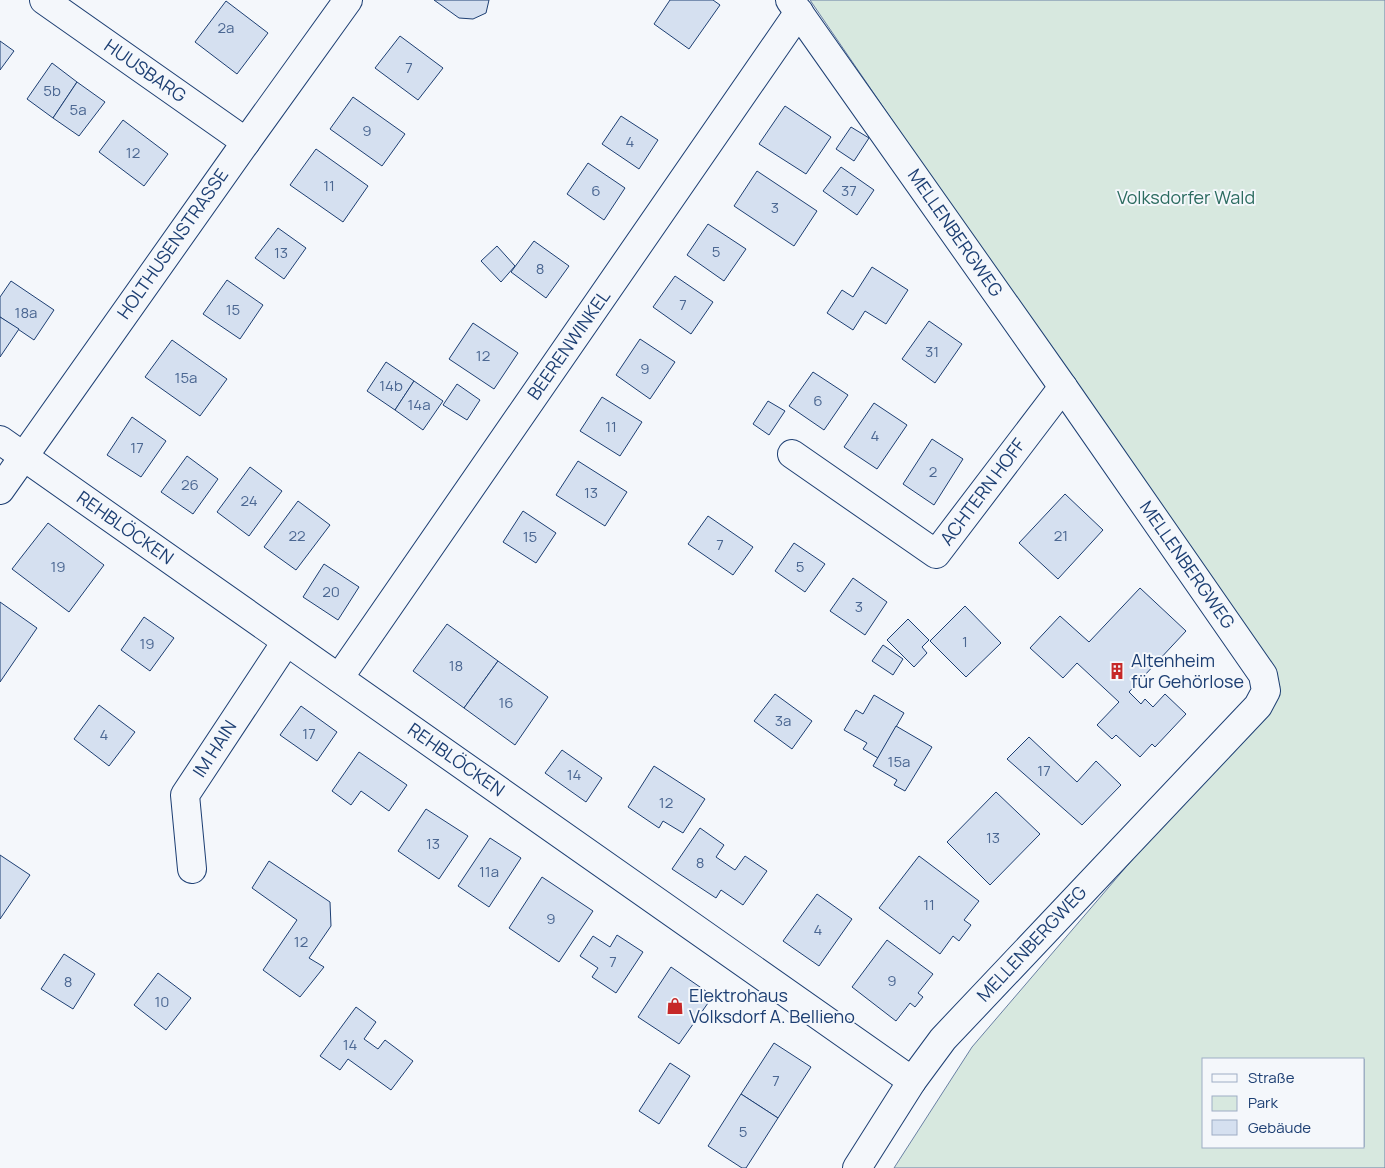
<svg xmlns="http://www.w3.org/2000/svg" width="1385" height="1168" font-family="Manrope,sans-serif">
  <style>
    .green { fill: #d7e8df; stroke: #687fa3; fill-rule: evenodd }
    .building { fill: #d5e0f0; stroke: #1d3f73 }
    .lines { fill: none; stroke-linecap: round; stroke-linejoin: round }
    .minor-casing { stroke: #1d3f73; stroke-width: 30 }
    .minor { stroke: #f4f7fb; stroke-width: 28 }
    .labels { text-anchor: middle; stroke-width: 4; stroke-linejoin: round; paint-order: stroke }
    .number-label { font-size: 15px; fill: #4b6792 }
    .street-label { font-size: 18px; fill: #1d3f73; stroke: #f4f7fb }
    .park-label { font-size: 18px; fill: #2c6c60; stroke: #f4f7fb }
    .poi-label { font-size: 18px; fill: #1d3f73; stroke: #f4f7fb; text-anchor: start }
  </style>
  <rect width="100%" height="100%" fill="#f4f7fb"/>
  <path class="green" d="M810,0h575v1168h-491l78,-121 308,-360zM1204,1059h160v88h-160z"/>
  <g class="building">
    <path d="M434,0h55l-3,13 -13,6 -14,-1z"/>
    <path d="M670,0h43l7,5 -31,44 -35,-25z"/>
    <path d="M226,1l42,32 -31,41 -42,-32z"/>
    <path d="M400,36l43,32 -25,32 -43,-32z"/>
    <path d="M0,41l14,10 -14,19z"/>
    <path d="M52,63l25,19 -24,36 -26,-19z"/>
    <path d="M77,82l28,20 -26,34 -26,-18z"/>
    <path d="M353,97l52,37 -23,32 -52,-37z"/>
    <path d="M785,106l46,31 -25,37 -47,-30z"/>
    <path d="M621,116l37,24 -19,29 -37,-25z"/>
    <path d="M123,120l45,34 -24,32 -45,-34z"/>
    <path d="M851,127l18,11 -15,23 -18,-12z"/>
    <path d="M316,149l52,37 -25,36 -53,-37z"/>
    <path d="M588,163l37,25 -21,32 -37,-26z"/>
    <path d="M841,167l33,23 -17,25 -34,-24z"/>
    <path d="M757,171l60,40 -23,35 -60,-40z"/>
    <path d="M708,224l38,25 -22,32 -37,-26z"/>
    <path d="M278,228l28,20 -22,31 -29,-21z"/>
    <path d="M534,241l35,25 -23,32 -35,-26z"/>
    <path d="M497,246l18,20 -14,16 -20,-21z"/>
    <path d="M872,267l36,23 -22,34 -21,-13 -12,19 -26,-17 15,-23 11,7z"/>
    <path d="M675,276l38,26 -22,32 -38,-27z"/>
    <path d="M227,280l36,25 -23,34 -37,-25z"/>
    <path d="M11,281l43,29 -20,30 -34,-23v-20z"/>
    <path d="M0,317l19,12 -19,28z"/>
    <path d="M929,321l33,23 -27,39 -33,-24z"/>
    <path d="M473,323l45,30 -24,36 -45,-30z"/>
    <path d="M640,339l35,23 -25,37 -34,-24z"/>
    <path d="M172,340l55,39 -27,37 -55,-39z"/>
    <path d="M386,362l28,19 -19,29 -28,-19z"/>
    <path d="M813,372l35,23 -24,35 -35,-24z"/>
    <path d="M414,381l29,20 -20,29 -28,-20z"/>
    <path d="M457,384l23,16 -13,20 -24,-15z"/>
    <path d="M602,397l40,25 -22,34 -40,-25z"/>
    <path d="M768,401l17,10 -16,24 -16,-11z"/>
    <path d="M874,403l33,22 -30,44 -33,-22z"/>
    <path d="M132,417l34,24 -25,36 -34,-22z"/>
    <path d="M932,439l31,20 -29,46 -31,-21z"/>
    <path d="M187,456l31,23 -25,35 -32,-22z"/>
    <path d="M578,461l49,31 -22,34 -49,-31z"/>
    <path d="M250,467l32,24 -33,45 -32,-24z"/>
    <path d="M1065,494l38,36 -45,49 -39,-36z"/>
    <path d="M298,501l32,24 -34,45 -32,-23z"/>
    <path d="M523,511l33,22 -20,30 -33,-21z"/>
    <path d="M708,516l45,31 -20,28 -45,-31z"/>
    <path d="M48,523l56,42 -35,47 -57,-43z"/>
    <path d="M794,543l31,21 -20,28 -30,-21z"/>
    <path d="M324,564l35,23 -21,33 -35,-23z"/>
    <path d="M853,578l34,24 -22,33 -35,-24z"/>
    <path d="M1140,588l46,43 -57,61 12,12 4,-5 8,8 12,-13 21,20 -31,33 -3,-3 -12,13 -24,-22 -4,4 -15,-14 22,-23 -42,-39 -14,15 -33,-30 30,-32 29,26z"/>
    <path d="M0,602l37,26 -37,54z"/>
    <path d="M965,606l36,37 -35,34 -36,-36z"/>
    <path d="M144,617l30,21 -24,33 -29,-21z"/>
    <path d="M908,619l21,21 -7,7 5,6 -13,14 -27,-27z"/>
    <path d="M447,624l51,37 -34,47 -51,-37z"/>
    <path d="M883,645l20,14 -10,16 -21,-14z"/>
    <path d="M498,661l50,36 -33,48 -51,-37z"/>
    <path d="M775,694l37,27 -20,28 -38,-28z"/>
    <path d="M874,695l30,18 -26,45 -15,-9 4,-6 -23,-13 12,-20 7,4z"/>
    <path d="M99,705l36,27 -26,34 -35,-27z"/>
    <path d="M301,706l36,26 -20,29 -37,-26z"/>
    <path d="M896,726l36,21 -27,44 -11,-6 3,-5 -24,-14z"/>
    <path d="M1029,737l48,45 19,-21 25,24 -39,40 -75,-66z"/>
    <path d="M562,750l40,28 -16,24 -41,-29z"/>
    <path d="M359,752l48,33 -18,26 -28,-20 -10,14 -19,-14z"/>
    <path d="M654,766l51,33 -22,34 -20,-12 -4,7 -31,-21z"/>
    <path d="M996,792l44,42 -50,51 -43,-43z"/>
    <path d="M426,809l42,27 -29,43 -41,-28z"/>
    <path d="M700,828l24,17 -8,12 19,13 10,-14 22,15 -24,34 -22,-15 -5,8 -44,-29z"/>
    <path d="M490,838l31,20 -32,49 -31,-21z"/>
    <path d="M0,855l30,20 -30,44z"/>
    <path d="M919,856l60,45 -15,19 7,5 -12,16 -6,-5 -13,18 -61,-46z"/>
    <path d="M269,861l61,41 1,24 -22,32 15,9 -24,30 -37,-27 34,-50 -45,-32z"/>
    <path d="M542,877l51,34 -34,51 -50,-34z"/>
    <path d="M817,894l35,25 -33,47 -36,-25z"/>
    <path d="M617,935l26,17 -27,41 -24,-16 6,-9 -18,-12 13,-20 17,11z"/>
    <path d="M887,940l46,34 -15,19 5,4 -8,10 -5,-4 -14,18 -44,-34z"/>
    <path d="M64,954l31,20 -22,35 -32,-20z"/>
    <path d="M671,967l42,29 -34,48 -41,-27z"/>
    <path d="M158,973l33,25 -25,32 -32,-25z"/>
    <path d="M356,1007l20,15 -12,17 14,10 7,-9 28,21 -22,29 -43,-31 -8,11 -20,-14z"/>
    <path d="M774,1043l37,24 -33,51 -37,-24z"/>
    <path d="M670,1063l20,13 -31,48 -20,-13z"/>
    <path d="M741,1094l37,24 -32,50h-4l-34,-22z"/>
  </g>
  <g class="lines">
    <g class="minor-casing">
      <g id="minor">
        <path d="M44,0l202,142"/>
        <path d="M790,0l273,387 200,288 3,16 -8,15 -315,333 -31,42 -55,87"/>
        <path d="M0,440l912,641"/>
        <path d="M792,454l144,100 127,-167"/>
        <path d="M0,490l246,-348 102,-142"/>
        <path d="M339,678l460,-666"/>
        <path d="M192,869l-7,-74 101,-153"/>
      </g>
    </g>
    <use href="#minor" class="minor"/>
  </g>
  <defs>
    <g id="building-bare" transform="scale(1.35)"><path d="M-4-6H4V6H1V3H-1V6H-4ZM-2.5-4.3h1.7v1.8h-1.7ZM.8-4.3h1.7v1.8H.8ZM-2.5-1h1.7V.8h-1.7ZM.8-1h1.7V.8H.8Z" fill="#c62828" stroke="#f4f7fb" stroke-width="2.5" paint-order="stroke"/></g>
    <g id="shop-bare" transform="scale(1.35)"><path d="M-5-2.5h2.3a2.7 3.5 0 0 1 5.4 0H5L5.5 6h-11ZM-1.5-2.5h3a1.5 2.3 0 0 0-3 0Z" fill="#c62828" stroke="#f4f7fb" stroke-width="2.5" paint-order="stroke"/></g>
  </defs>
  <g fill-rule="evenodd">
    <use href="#building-bare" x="1117" y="671"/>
    <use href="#shop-bare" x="675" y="1006"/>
  </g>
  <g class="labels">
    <g class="number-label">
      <text x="226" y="33">2a</text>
      <text x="409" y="73">7</text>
      <text x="52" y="96">5b</text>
      <text x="78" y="115">5a</text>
      <text x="367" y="136">9</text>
      <text x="630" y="147">4</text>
      <text x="133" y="158">12</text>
      <text x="329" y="191">11</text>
      <text x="596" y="196">6</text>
      <text x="849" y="196">37</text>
      <text x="775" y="213">3</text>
      <text x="716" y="257">5</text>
      <text x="281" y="258">13</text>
      <text x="540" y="274">8</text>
      <text x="683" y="310">7</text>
      <text x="233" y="315">15</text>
      <text x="26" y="318">18a</text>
      <text x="932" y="357">31</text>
      <text x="483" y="361">12</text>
      <text x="645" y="374">9</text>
      <text x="186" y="383">15a</text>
      <text x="391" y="391">14b</text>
      <text x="818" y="406">6</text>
      <text x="419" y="410">14a</text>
      <text x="611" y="432">11</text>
      <text x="875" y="441">4</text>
      <text x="137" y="453">17</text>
      <text x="933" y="477">2</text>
      <text x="190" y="490">26</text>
      <text x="591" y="498">13</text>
      <text x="249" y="506">24</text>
      <text x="297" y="541">22</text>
      <text x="1061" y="541">21</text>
      <text x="530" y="542">15</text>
      <text x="720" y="550">7</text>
      <text x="58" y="572">19</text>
      <text x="800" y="572">5</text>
      <text x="331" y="597">20</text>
      <text x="859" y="612">3</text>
      <text x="965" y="647">1</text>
      <text x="147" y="649">19</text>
      <text x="456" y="671">18</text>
      <text x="506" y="708">16</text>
      <text x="783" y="726">3a</text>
      <text x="309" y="739">17</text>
      <text x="104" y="740">4</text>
      <text x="899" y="767">15a</text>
      <text x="1044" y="776">17</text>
      <text x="574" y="780">14</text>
      <text x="666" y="808">12</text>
      <text x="993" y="843">13</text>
      <text x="433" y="849">13</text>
      <text x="700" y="868">8</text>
      <text x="489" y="877">11a</text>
      <text x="929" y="910">11</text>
      <text x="551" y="924">9</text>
      <text x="818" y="935">4</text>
      <text x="301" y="947">12</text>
      <text x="613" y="967">7</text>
      <text x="892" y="986">9</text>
      <text x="68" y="987">8</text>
      <text x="162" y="1007">10</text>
      <text x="350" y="1050">14</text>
      <text x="776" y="1086">7</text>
      <text x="743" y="1137">5</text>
    </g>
    <g class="street-label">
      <text transform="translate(145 71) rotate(35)" y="6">HUUSBARG</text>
      <text transform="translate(955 233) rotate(55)" y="6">MELLENBERGWEG</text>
      <text transform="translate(173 244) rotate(-55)" y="6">HOLTHUSENSTRASSE</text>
      <text transform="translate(569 345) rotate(-55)" y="6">BEERENWINKEL</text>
      <text transform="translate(983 492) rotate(-53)" y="6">ACHTERN HOFF</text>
      <text transform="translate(125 528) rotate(35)" y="6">REHBLÖCKEN</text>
      <text transform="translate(1187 565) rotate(55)" y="6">MELLENBERGWEG</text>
      <text transform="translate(215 749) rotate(-57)" y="6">IM HAIN</text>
      <text transform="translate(456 760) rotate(35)" y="6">REHBLÖCKEN</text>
      <text transform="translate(1032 944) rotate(-47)" y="6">MELLENBERGWEG</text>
    </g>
    <g class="park-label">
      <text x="1186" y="204">Volksdorfer Wald</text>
    </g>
    <g class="poi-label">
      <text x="1131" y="667">Altenheim<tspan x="1131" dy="21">für Gehörlose</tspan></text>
      <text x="689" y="1002">Elektrohaus<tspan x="689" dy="21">Volksdorf A. Bellieno</tspan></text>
    </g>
  </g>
  <rect x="1202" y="1058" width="162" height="90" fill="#f4f7fb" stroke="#9eadc5"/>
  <rect x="1212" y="1074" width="25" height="8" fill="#f4f7fb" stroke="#9eadc5"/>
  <text x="1248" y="1083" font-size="15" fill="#1d3f73">Straße</text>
  <rect x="1212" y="1096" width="25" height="15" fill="#d7e8df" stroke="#9eadc5"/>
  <text x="1248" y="1108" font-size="15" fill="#1d3f73">Park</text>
  <rect x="1212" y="1120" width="25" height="15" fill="#d5e0f0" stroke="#9eadc5"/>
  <text x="1248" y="1133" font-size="15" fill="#1d3f73">Gebäude</text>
</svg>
